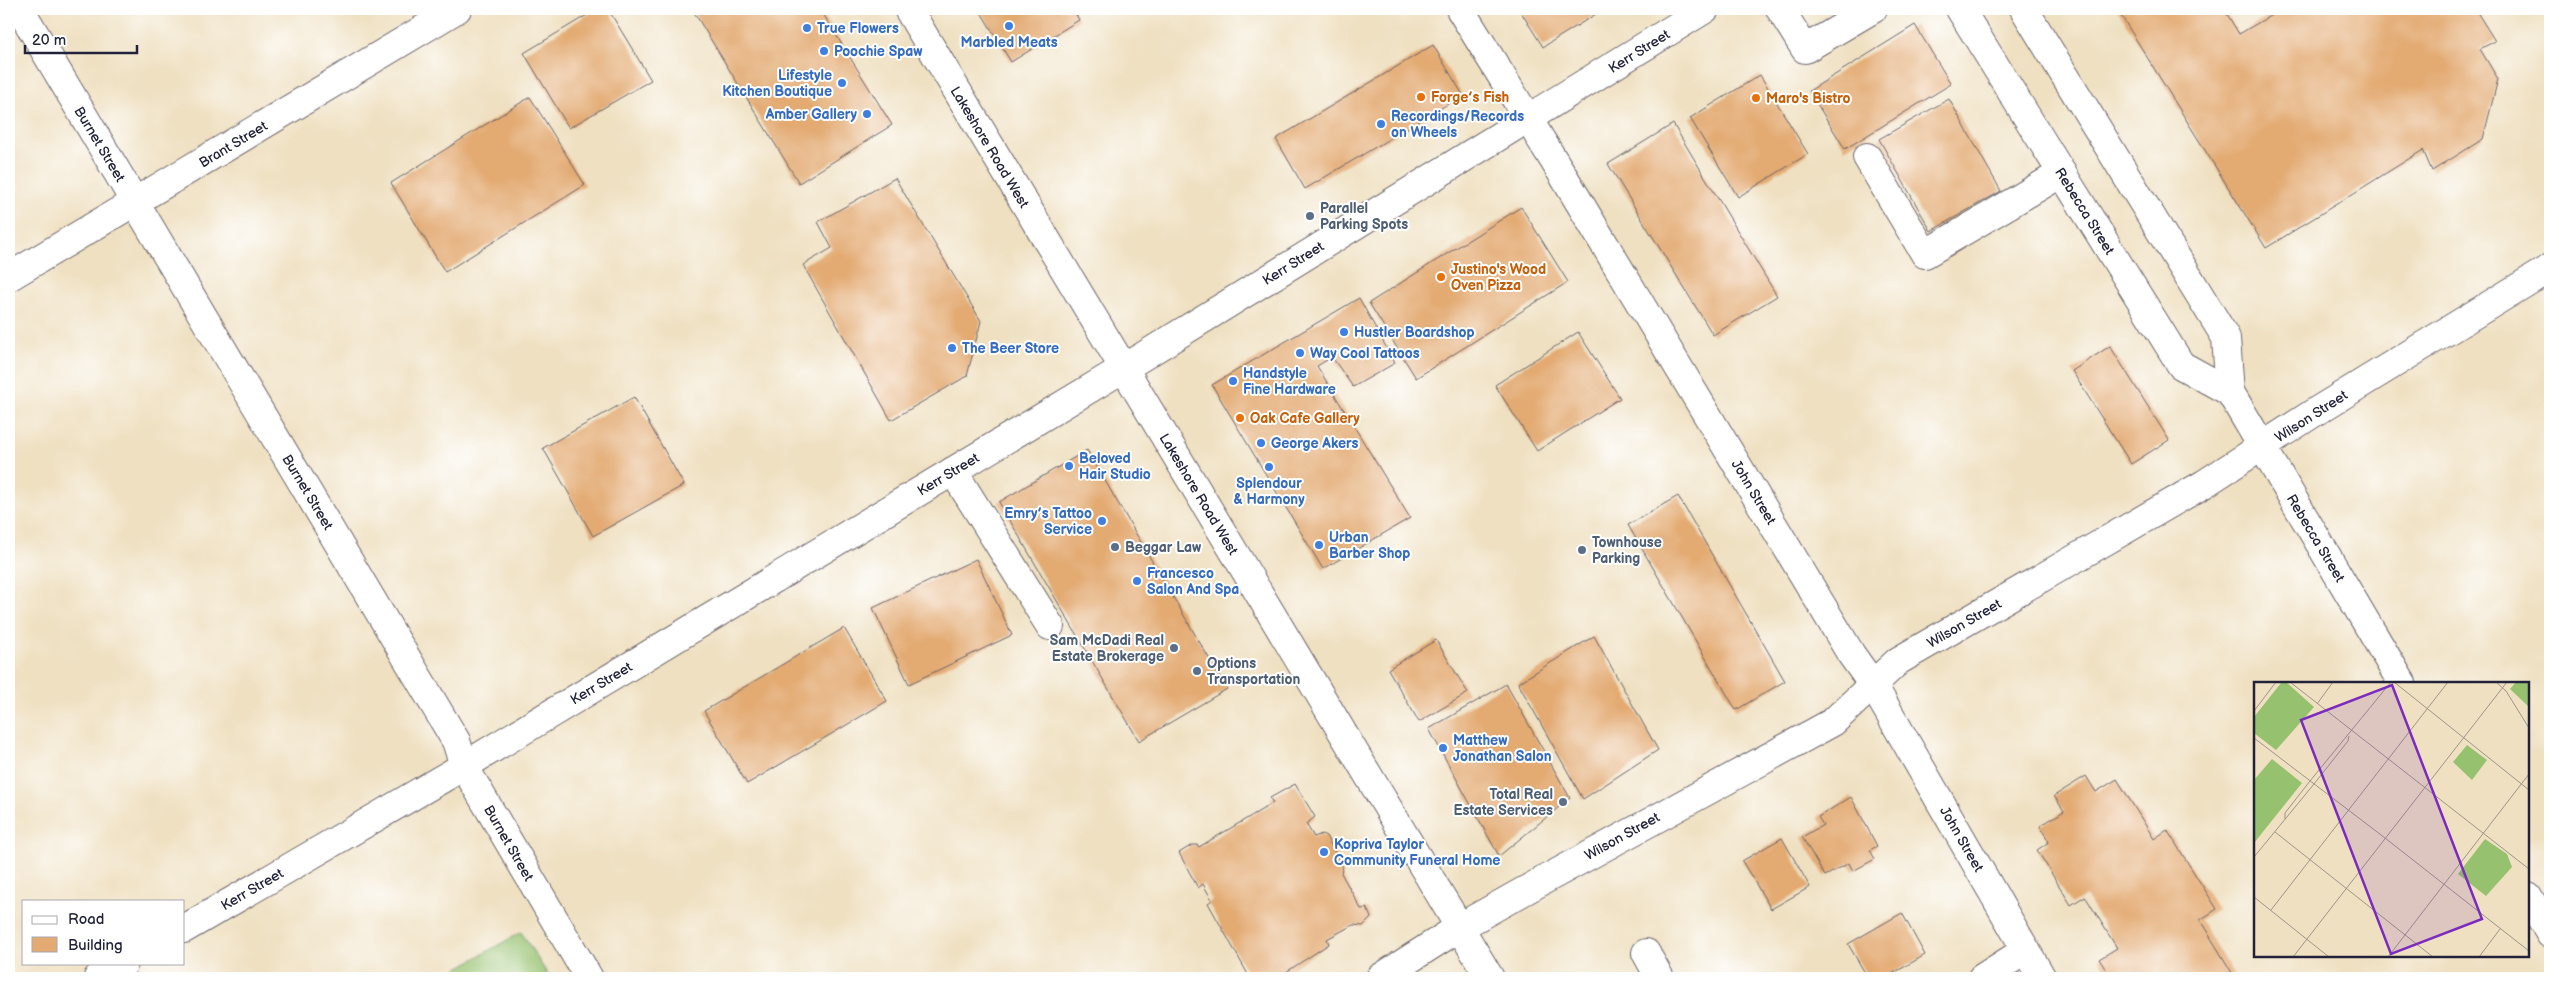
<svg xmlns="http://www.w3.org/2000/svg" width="2559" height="987" font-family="'Balsamiq Sans',sans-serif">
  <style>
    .green { fill: #96c16e; stroke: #5c7254 }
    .building { fill: #e3aa72 }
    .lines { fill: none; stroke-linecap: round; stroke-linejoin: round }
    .minor-casing { stroke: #6a646a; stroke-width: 30 }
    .major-casing { stroke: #6a646a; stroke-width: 30 }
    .minor { stroke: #fff; stroke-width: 28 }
    .major { stroke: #fff; stroke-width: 28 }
    .shop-dot { fill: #3f7fe0; stroke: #fff; stroke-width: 2 }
    .food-dot { fill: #e8710a; stroke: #fff; stroke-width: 2 }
    .service-dot { fill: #5c6f8a; stroke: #fff; stroke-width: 2 }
    .labels { text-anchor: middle; stroke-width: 4; stroke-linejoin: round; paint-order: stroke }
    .shop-label { font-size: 14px; font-weight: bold; fill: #366cbe; stroke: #fff; text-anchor: start }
    .street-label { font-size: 14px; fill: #22223b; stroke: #fff }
    .food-label { font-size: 14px; font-weight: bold; fill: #c56008; stroke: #fff; text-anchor: start }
    .service-label { font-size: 14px; font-weight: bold; fill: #4e5e75; stroke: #fff; text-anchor: start }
    .inset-road { fill: none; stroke: #9d948b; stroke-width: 1 }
    .view { fill: #7b2cbf; fill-opacity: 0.15; stroke: #7b2cbf; stroke-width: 2.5 }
    .inset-edge { fill: none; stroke: #22223b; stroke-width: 2.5 }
  </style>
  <rect width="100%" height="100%" fill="#fff"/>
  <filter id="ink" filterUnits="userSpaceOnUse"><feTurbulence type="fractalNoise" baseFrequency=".02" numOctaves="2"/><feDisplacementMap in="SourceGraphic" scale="10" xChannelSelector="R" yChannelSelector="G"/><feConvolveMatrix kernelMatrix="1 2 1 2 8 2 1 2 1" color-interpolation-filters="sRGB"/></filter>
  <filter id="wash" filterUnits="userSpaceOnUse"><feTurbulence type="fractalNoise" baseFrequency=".0096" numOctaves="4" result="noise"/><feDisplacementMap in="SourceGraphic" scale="20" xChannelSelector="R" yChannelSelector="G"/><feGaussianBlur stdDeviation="1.12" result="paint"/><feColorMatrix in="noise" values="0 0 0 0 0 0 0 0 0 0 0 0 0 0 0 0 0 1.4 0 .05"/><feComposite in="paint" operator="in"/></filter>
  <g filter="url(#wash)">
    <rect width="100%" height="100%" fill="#efe0c1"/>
    <path class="green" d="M521,932l29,46h-109z"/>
    <g id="blocks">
      <g class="building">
        <path d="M597,9h11l43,71 -82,48 -45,-75z"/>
        <path d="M692,9h128l72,116 -93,58z"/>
        <path d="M979,9h94l6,11 -68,42z"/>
        <path d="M1519,9h85l-61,38z"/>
        <path d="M2117,9h107l15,25 43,-25h193l20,32 -15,8 18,30 -15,60 -51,32 -9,-21 -157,98z"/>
        <path d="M1915,25l36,59 -106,65 -36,-58z"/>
        <path d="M1433,45l30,50 -158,94 -29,-50z"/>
        <path d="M1760,75l48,79 -70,43 -48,-79z"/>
        <path d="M530,97l55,88 -140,87 -54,-89z"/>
        <path d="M1949,99l52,92 -70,40 -52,-92z"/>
        <path d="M1673,124l104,172 -64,39 -105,-171z"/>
        <path d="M895,178l86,143 -14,55 -76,44 -88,-155 29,-17 -14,-26z"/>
        <path d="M1521,207l47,75 -152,96 -47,-75z"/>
        <path d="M1359,298l36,65 -42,24 -21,-30 -15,9 93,152 -87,51 -111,-184z"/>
        <path d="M1578,332l42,66 -83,53 -42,-66z"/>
        <path d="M2110,346l59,94 -38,24 -59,-93z"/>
        <path d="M634,397l50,88 -91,51 -50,-88z"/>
        <path d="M1087,450l140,239 -88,52 -140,-239z"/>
        <path d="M1678,496l107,185 -49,29 -108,-185z"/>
        <path d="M976,559l36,76 -103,49 -36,-76z"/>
        <path d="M844,628l43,73 -140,83 -43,-73z"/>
        <path d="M1594,636l64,114 -75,49 -65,-116z"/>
        <path d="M1436,640l32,53 -49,29 -31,-53z"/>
        <path d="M1506,684l64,114 -71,58 -70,-127z"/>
        <path d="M2086,776l10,16 21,-13 37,60 13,-9 50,79 -17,11 34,56 -4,2h-119l-12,-19 18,-11 -32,-52 -14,9 -34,-55 12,-8 -9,-16 24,-15 -10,-15z"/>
        <path d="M1295,784l20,33 -9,7 8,13 8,-3 4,2 17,31 -2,6 20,36 6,-1 4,10 -8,8 -10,-1 -26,14 2,5 -52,34h-27l-42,-75 4,-3 -9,-16 -5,4 -19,-35 13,-8h5l2,2 74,-44 -3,-5z"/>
        <path d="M1851,797l26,49 -7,4 5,9 -22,12 -4,-8 -24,13 -23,-39 21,-12 -5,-8z"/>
        <path d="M1782,838l28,49 -39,22 -29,-48z"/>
        <path d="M1902,913l23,42 -40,23h-17l-20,-34z"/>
      </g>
    </g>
  </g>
  <g filter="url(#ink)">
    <use href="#blocks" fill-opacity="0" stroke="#6a646a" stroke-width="1"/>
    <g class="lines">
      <g class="minor-casing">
        <g id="minor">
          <path d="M20,9l436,732 8,25 125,212"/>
          <path d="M1460,9l101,163 290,482 22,31 169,293"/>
          <path d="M1780,9l25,40 68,-40"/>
          <path d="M1960,9l221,356 49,27"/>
          <path d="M2024,9l202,329 4,54 172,291"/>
          <path d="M1867,157l58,97 137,-81"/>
          <path d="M9,277l448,-268"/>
          <path d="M953,471l97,155"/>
          <path d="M2528,896l22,38"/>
          <path d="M184,929l280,-163 660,-398"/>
          <path d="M1646,953l14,25"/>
          <path d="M98,978l26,-15"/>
          <path d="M1380,978l80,-51 64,-36 309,-169 65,-61 306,-177 111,-72 235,-144"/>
          <path d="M1982,978l44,-28"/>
        </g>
      </g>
      <g class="major-casing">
        <g id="major">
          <path d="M908,9l582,969"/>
          <path d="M1124,368l581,-359"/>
        </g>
      </g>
      <use href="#minor" class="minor"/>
      <use href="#major" class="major"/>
    </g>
  </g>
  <g class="shop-dot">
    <circle cx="1009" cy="26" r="5"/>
    <circle cx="807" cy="28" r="5"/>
    <circle cx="824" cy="51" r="5"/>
    <circle cx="842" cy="83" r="5"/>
    <circle cx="867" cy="114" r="5"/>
    <circle cx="1381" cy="124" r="5"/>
    <circle cx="1344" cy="332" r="5"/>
    <circle cx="952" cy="348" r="5"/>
    <circle cx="1300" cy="353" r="5"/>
    <circle cx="1233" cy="381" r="5"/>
    <circle cx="1261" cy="443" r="5"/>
    <circle cx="1069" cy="466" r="5"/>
    <circle cx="1269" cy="467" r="5"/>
    <circle cx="1102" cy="521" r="5"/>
    <circle cx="1319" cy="545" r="5"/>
    <circle cx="1137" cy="581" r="5"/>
    <circle cx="1443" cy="748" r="5"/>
    <circle cx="1324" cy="852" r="5"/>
  </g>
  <g class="food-dot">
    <circle cx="1421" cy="97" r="5"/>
    <circle cx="1756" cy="98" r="5"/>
    <circle cx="1441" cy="277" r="5"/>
    <circle cx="1240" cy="418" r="5"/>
  </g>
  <g class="service-dot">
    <circle cx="1310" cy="216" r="5"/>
    <circle cx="1115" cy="547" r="5"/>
    <circle cx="1582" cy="550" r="5"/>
    <circle cx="1174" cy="648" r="5"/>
    <circle cx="1197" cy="671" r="5"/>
    <circle cx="1563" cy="802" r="5"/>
  </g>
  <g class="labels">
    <g class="shop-label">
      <text x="817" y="33">True Flowers</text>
      <text x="1009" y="47" text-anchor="middle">Marbled Meats</text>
      <text x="834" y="56">Poochie Spaw</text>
      <text x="832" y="80" text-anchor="end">Lifestyle<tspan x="832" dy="16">Kitchen Boutique</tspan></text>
      <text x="857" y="119" text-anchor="end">Amber Gallery</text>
      <text x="1391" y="121">Recordings/Records<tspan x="1391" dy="16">on Wheels</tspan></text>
      <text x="1354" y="337">Hustler Boardshop</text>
      <text x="962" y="353">The Beer Store</text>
      <text x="1310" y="358">Way Cool Tattoos</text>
      <text x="1243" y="378">Handstyle<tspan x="1243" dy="16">Fine Hardware</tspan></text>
      <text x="1271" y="448">George Akers</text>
      <text x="1079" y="463">Beloved<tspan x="1079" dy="16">Hair Studio</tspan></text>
      <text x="1269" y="488" text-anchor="middle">Splendour<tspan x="1269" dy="16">&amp; Harmony</tspan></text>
      <text x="1092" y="518" text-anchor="end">Emry’s Tattoo<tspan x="1092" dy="16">Service</tspan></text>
      <text x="1329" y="542">Urban<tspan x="1329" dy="16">Barber Shop</tspan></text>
      <text x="1147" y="578">Francesco<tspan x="1147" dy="16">Salon And Spa</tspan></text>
      <text x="1453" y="745">Matthew<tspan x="1453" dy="16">Jonathan Salon</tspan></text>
      <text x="1334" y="849">Kopriva Taylor<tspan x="1334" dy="16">Community Funeral Home</tspan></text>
    </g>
    <g class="street-label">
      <text transform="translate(1639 51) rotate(-32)" y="5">Kerr Street</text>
      <text transform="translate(100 144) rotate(59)" y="5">Burnet Street</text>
      <text transform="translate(233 144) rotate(-31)" y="5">Brant Street</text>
      <text transform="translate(990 147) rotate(59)" y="5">Lakeshore Road West</text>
      <text transform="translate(2085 211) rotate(58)" y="5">Rebecca Street</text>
      <text transform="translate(1293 263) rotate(-32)" y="5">Kerr Street</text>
      <text transform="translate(2311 416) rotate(-33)" y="5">Wilson Street</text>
      <text transform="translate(948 474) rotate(-31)" y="5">Kerr Street</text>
      <text transform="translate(308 492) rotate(59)" y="5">Burnet Street</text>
      <text transform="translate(1754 492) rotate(59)" y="5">John Street</text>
      <text transform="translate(1199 494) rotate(59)" y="5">Lakeshore Road West</text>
      <text transform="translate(2316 538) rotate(59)" y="5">Rebecca Street</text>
      <text transform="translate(1964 623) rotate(-30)" y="5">Wilson Street</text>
      <text transform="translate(601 683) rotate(-31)" y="5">Kerr Street</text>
      <text transform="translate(1622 836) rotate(-29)" y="5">Wilson Street</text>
      <text transform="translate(1962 839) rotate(60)" y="5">John Street</text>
      <text transform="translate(509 843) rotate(60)" y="5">Burnet Street</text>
      <text transform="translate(252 889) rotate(-30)" y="5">Kerr Street</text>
    </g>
    <g class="food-label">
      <text x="1431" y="102">Forge’s Fish</text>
      <text x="1766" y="103">Maro's Bistro</text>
      <text x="1451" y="274">Justino's Wood<tspan x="1451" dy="16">Oven Pizza</tspan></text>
      <text x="1250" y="423">Oak Cafe Gallery</text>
    </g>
    <g class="service-label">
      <text x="1320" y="213">Parallel<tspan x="1320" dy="16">Parking Spots</tspan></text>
      <text x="1592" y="547">Townhouse<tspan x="1592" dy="16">Parking</tspan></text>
      <text x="1125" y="552">Beggar Law</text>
      <text x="1164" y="645" text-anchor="end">Sam McDadi Real<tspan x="1164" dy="16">Estate Brokerage</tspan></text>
      <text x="1207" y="668">Options<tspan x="1207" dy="16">Transportation</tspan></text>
      <text x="1553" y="799" text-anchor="end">Total Real<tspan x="1553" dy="16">Estate Services</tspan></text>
    </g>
  </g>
  <g transform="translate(2254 682)">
    <rect width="275" height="275" fill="#efe0c1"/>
    <path d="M32,0l28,25 -38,43 -22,-17v-16l27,-34zM262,0h13v25l-19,-18zM213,63l20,15 -15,20 -19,-18zM18,77l30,24 -48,60v-63zM231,157l22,15 5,13 -26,29 -28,-22z" fill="#96c16e"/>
    <path class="inset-road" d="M36,0l239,187M140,0l135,108M242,0l10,9 23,37M63,22l16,-22M0,29l22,-29M0,56l131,100M56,99l81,-99M60,102l34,-43 1,-5M31,137v-6l25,-32M21,150l158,125M131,156l144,113M0,175l60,-73M0,215l75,60M17,228l177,-228M39,275l214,-275M134,275l141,-183M225,275l21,-28"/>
    <path class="view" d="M138,3l90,234 -91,35 -90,-234z"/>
    <rect width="275" height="275" class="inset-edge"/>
  </g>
  <rect width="2559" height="987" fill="none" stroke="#fff" stroke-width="30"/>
  <rect x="22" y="900" width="162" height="65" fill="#ffffff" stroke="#a7a7b1"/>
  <rect x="32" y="916" width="25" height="8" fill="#ffffff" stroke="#a7a7b1"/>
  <text x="68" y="924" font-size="15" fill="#22223b">Road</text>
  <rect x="32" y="937" width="25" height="15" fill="#e3aa72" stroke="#a7a7b1"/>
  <text x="68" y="950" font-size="15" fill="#22223b">Building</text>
  <path d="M25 45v8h112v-8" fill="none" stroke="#22223b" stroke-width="2.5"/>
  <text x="32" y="45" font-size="15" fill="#22223b" stroke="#ffffff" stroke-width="4" paint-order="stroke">20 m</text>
</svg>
